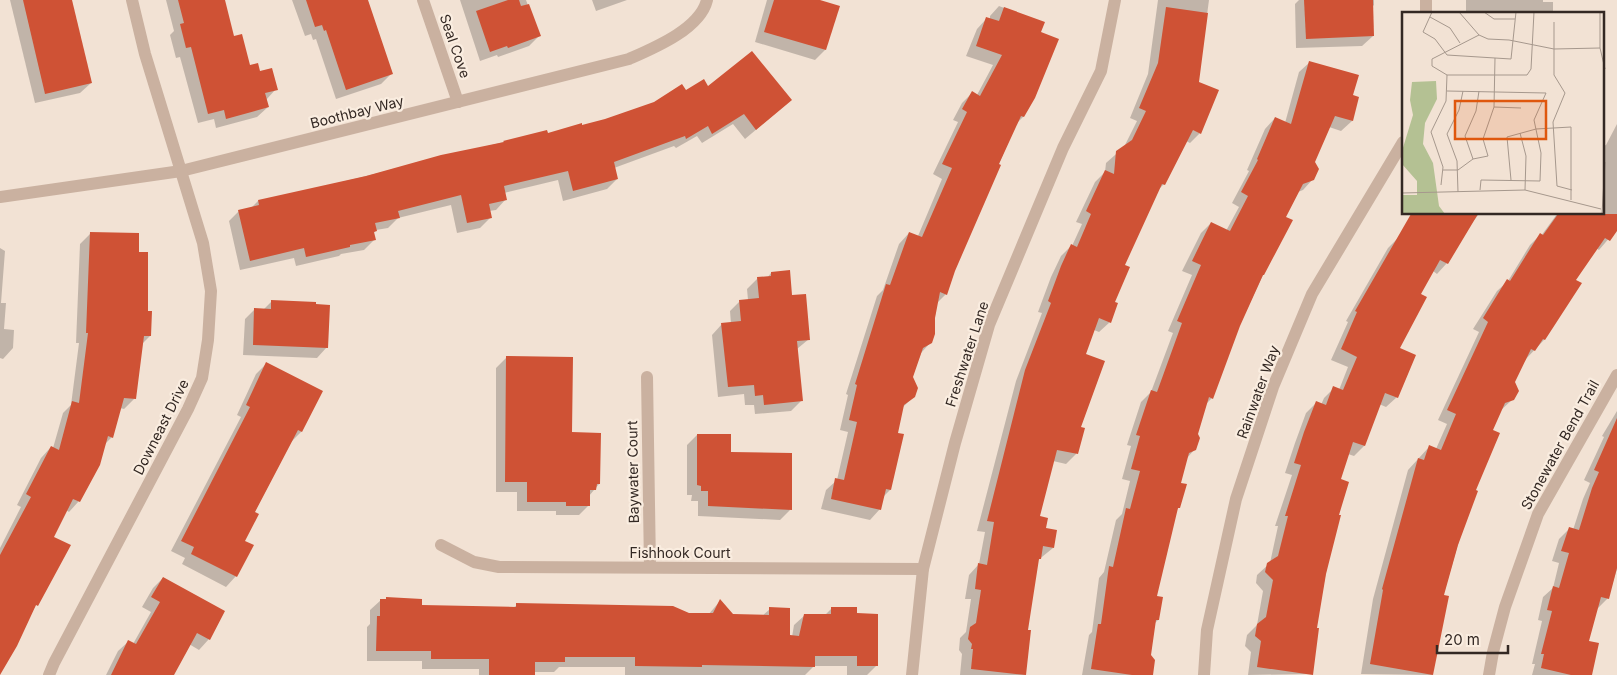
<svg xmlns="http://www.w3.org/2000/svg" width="1617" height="675" font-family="Inter,sans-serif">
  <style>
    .shadow { fill: #0003 }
    .building { fill: #cf5235 }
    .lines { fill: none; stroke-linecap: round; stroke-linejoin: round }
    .street { stroke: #cab1a0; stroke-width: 12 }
    .labels { text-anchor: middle; stroke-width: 4.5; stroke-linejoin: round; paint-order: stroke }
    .street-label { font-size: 14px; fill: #332823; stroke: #faede0 }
    .inset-road { fill: none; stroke: #a6988d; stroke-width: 1 }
    .view { fill: #df570d; fill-opacity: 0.15; stroke: #df570d; stroke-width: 2.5 }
    .inset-edge { fill: none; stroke: #332823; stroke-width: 2.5 }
  </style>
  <rect width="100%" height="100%" fill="#f2e2d4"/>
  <g class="shadow">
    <path d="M10,0h61l20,83 -11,10 -45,10z"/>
    <path d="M166,0h57l10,38 16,29 10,5 17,17 -10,11 2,7 -11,10 -41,11 -2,-9 -16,4 -18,-66 -4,1 -6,-23 4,-4z"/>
    <path d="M292,0h75l24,74 -10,10 -45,15 -20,-60 -3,1 -2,-6 -6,2z"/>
    <path d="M460,0h66l13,36 -10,10 -31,11 -1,-2 -17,6z"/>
    <path d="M592,0h35l-31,11z"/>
    <path d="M767,0h49l9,50 -10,10 -60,-18z"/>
    <path d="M1158,0h51l-11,83 2,50 -10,10 -4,-2 -22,43 -7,7 -34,74 -13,57 -11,10 -5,-2 -10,25 -8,99 -10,10 -13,-3 -14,56 14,31 -16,13 -10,70 -2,44h-65l2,-21 -3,-4 1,-12 6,-6 5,-33h-6l4,-24 10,-11 6,-32 -8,-1 39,-150 26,-68 -4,-1 13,-35 10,-21 10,-10h1l10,-22 -6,-2 19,-40 10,-10 1,-9 18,-16 13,-26 -7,-3 18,-44z"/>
    <path d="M1299,0h75v5l-2,2 1,29 -11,10 -66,2 -1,-44z"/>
    <path d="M1466,0h77v2h10v12h-87z"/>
    <path d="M999,6l44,17 -3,10 -17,84 -7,7 -63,147 -7,23 -9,9 -6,39 -10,11 -9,24 2,19 -12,12 -5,26 -7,56 -7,7 -3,12 -10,11 -49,-11 5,-19 11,-10 11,-48 -8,-2 8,-35 -2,-1 31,-98 6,-6 16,-46 10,-11 9,3 24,-57 -9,-5 25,-52 -5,-2 9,-17 10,-10 5,2 16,-30 -27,-9 11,-27 10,-11 3,2v-4z"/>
    <path d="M1310,62l41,34 7,2 -6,23 -11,10 -12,-4 -15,35 -1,17 -10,11 -5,2 -13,25 -22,58 -24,51 -27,72 -6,6 -10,30 -1,15 -8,9 -7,26 -1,23 -3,4 -20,86 2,23 -4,4 -4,31 -1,20h-67l7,-40 3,-3 7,-54 5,-6 12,-52 6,-6 8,-33 -8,-2 9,-33 -4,-1 14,-43 10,-10 22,-59 -5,-2 24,-56 -10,-4 19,-38 10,-10 15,8 13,-24 -7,-4 17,-32 -2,-1 18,-41 10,-11 10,5 14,-51z"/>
    <path d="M707,88l84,12 -46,39 -12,-15 -31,19 -5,-7 -21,12 -2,-2 -60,22 3,11 -10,10 -44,12 -5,-21 -54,13 2,6 -10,11 -7,1 2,6 -11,11 -23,5 -6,-28 -53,13 -10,10 -12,2 -3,4 1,6 -10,10 -23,4 -2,2 -43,10 -2,-8 -54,12 -11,-49 10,-10 12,-3 7,-7 23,-4 223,-55 77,-15 25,-6 79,-29z"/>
    <path d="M1617,124v105l-18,21 -3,-2 -22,32 6,4 -36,56 -20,21 -10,21 -1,17 -13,12 -9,20 -48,165 4,1 -15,78 -71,-1 12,-75 35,-129 21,-23 7,2 11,-25 -9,-4 41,-88 -6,-3 24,-38 11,-10 22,-36 10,-10 1,1 16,-22h46v-68l3,-1z"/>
    <path d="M1415,214h64l-8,10 -24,39 -10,11 -4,-3 -14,23 -20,55 -2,48 -11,10 -7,-3 -15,42 -10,10 -6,-2 -8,26 -3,36 -22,113 -4,45 -63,1 3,-23 -6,-6 2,-11 10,-10 6,-34 -7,-8 1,-8 13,-12 8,-37h-3l17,-51 -7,-2 10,-30 11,-30 10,-10 5,2 3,-7 10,-10 5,2 9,-23 -17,-7 17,-38 -2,-1 42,-73 10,-10 2,1z"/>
    <path d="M90,234l48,19 12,83 -8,8 -7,54 -11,11 -4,-1 -8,29 -8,8 -25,56 -10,11 -3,-2 -14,27 17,9 -69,123v-121l21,-41 -4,-2 24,-47 10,-11 2,1 10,-35 8,-8 8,-62h-3l4,-99z"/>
    <path d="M0,248l5,3 -4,52h5l-2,26 10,1 -1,18 -10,11 -3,-1z"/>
    <path d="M771,273l20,23 18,43 -12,10 4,52 -10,10 -36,3 -1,-9h-9l-1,-11 -26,3 -6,-62 10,-11h9l-1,-13 10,-10 8,-1 -1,-11 11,-11h9z"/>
    <path d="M272,301l55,46 -10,11 -74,-3 2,-36 10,-10 8,1z"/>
    <path d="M507,357l63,77 29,50 -10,12v9l-10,10h-23v-4h-39v-19h-21v-124z"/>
    <path d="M266,364l55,27 -20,41 -10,10 -37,71 -11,29 -7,34 -10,11 -44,-23 3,-6 -14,-7 70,-134 -4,-2 19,-41z"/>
    <path d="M1617,411v158l-9,29 -10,10h-2l-8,34 3,33h-59l3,-11h-3l10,-43 -4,-1 5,-23 10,-9 6,-25 -7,-2 7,-22 10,-10 4,1 10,-31 7,-16 -6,-3 20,-43 -2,-1z"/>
    <path d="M697,435l33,19 60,56 -10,10 -82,-4v-15h-7l1,-6h-5v-50z"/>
    <path d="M163,578l61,34 -15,27 -10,11 -10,-6 -25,31h-58l12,-24 11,-10 4,3 18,-32 -9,-5 11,-19z"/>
    <path d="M381,600l40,6 92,2 4,-3 191,10 12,-14 13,15h29l8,-7 19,27 3,1 2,-12 11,-10h20l7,-7 23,6 22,51 -10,10h-20v-9h-33l-9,9h-180v-8h-66l-5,5h-20l-1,3h-54v-6h-57v-8h-55v-34l3,-3v-14z"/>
  </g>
  <g class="building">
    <path d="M23,0h49l20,83 -47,11z"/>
    <path d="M178,0h47l9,36 8,-2 8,31 8,-2 2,8 12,-3 6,22 -13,3 4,14 -43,12 -2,-9 -16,4 -17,-67 -5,1 -6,-24 4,-1z"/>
    <path d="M306,0h62l25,74 -47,16 -20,-60 -2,1 -2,-6 -7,2z"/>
    <path d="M508,0h11l2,6 8,-2 12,32 -33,12 -1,-2 -17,6 -14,-41z"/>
    <path d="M774,0h46l20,6 -14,44 -62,-18z"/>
    <path d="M1304,0h69l1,36 -68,3z"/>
    <path d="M1004,7l41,15 -4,10 18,7 -24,59 -11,19 -3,-1 -22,48 2,1 -46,106 -8,24 -7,-3 -5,26v16l-3,9 -9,5 -10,29 5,11 -3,9 -11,8 -6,28 6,1 -13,56 -5,-1 -5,21 -50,-11 4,-21 9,2 13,-58 -8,-2 8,-35 -2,-1 31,-100 4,1 19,-53 13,5 30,-69 -10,-4 25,-52 -5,-3 10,-18 8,5 22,-41 -26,-9 10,-29 13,4z"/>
    <path d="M1166,7l42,6 -9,69 20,8 -18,44 -8,-4 -28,55 -3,-1 -37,81 5,2 -15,35 3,1 -7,20 -12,-5 -13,36 19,7 -24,66 4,1 -7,26 -21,-4 -17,66 8,2 -2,10 11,2 -3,18 -11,-2 -2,13h-2l-11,71h3l-5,45 -55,-6 2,-20h-2l1,-5 -4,-5 2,-12 6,-4 5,-33 -6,-1 3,-26 9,2 7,-43 -7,-1 38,-151 26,-67 -3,-2 13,-35 10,-22 6,3 14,-33 -5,-3 19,-41 9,4 2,-23 16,-11 14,-29 -7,-3 19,-45z"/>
    <path d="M752,51l40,49 -36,30 -12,-16 -32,20 -4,-8 -22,13 -1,-3 -71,26 4,17 -45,12 -5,-20 -64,15 3,14 -18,4 3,14 -25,5 -6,-28 -63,16 2,7 -25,5 2,8 -3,1 2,8 -26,5v2l-44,10 -2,-9 -54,13 -12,-51 21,-5 -1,-5 108,-24 75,-21 63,-13 -1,-1 44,-11 1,3 34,-10v2l23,-6 49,-17 28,-18 4,6 18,-11 4,7z"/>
    <path d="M1309,61l50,14 -6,20 6,2 -6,24 -18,-5 -20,46 4,7 -5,11 -11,4 -17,33 7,3 -29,55h-1l-23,51 -27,73 -4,-2 -11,37 2,4 -4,12 -7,3 -8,30 6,1 -7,24h-2l-21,88 6,1 -4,23h-3l-5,35 4,5 -2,15h-21l-41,-6 7,-45h3l8,-58 4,1 13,-59 4,1 10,-38 -9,-2 9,-33 -4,-1 15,-45 6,2 25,-69 -5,-2 24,-56 -9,-4 19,-39 19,9 18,-35 -7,-4 17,-32 -1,-1 18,-42 16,7z"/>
    <path d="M1411,214h67l-30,50 -8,-4 -19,34 6,3 -27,51 16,7 -18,43 -13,-5 -20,53 -12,-4 -12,37 8,3 -10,33h2l-15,59 -9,54h2l-6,47 -56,-8 4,-26 -6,-5 2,-12 9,-7 7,-37 -8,-8 2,-9 11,-7 10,-40h-3l16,-51 -7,-2 10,-31 12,-31 10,4 7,-19 10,4 14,-33 -16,-8 16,-37 -2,-1z"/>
    <path d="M1558,214h59v17l-7,10 -5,-3 -29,42 6,3 -37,57 -2,-1 -8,12 -4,-2 -16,33 4,9 -5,9 -9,3 -12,27 7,3 -24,57 2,1 -20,54 -14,50 5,1 -16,79 -63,-11 13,-74 -1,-1 36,-131 6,2 5,-15 12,5 15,-36 -9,-4 41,-88 -5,-4 24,-39 3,2 30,-48 3,2z"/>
    <path d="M90,232l49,1v19h9v59h4l-1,25h-7l-8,63 -12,-1 -11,40 -5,-2 -8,29 -20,37 -7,-3 -19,38 17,8 -33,61 -2,-1 -19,41 -17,29v-120l31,-58 -5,-3 25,-48 8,4 13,-49 7,2 9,-70h-2z"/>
    <path d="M790,270l2,25 14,-1 4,46 -13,1 6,60 -39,4 -1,-10 -8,1 -1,-11 -26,2 -7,-64 20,-2 -2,-21 20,-2 -2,-21 14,-1v-4z"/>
    <path d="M271,300l45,2v2l14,1 -2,43 -75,-3 1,-37 17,1z"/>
    <path d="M506,356l67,1 -1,75 29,1 -1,51h-3l-1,6h-6v16h-24v-4h-39v-20h-22z"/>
    <path d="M266,362l57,29 -21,41 -4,-2 -43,82 4,2 -14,27 9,4 -17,32 -46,-23 3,-7 -13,-6 69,-134 -4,-2z"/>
    <path d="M1617,418v150l-8,31 -8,-2 -12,44 10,2 -7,32h-21l-30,-7 3,-14h-3l11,-43 -5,-1 6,-24 6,2 10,-35 -8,-2 8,-24 10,3 13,-42 7,-16 -5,-2z"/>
    <path d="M697,434h34v18l61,1v57l-84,-4v-15h-7v-5l-4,-1z"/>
    <path d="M163,577l62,34 -15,29 -13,-7 -23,42h-63l17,-35 8,4 24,-42 -9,-5z"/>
    <path d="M386,597l36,2v6l94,2v-4l157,3 16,7h24l7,-14 13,15 36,1v-8l21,1v27l9,1 5,-22h27v-7h26v6l21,1v52h-21v-10h-42v11l-113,-2v2l-67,-1v-9h-70v5h-30v13h-46v-16h-58v-8h-55l1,-35h3v-17h6z"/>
  </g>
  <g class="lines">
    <g class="street">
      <path d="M423,0l35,102"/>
      <path d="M1426,0v14"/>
      <path d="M0,197l181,-26 448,-112c25,-11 71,-30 78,-59"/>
      <path d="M647,377l3,190"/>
      <path d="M441,545l33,17 25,5 424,2"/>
      <path d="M49,675l5,-12 134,-254 14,-31 6,-38 3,-49 -8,-48 -58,-189 -13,-54"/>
      <path d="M912,675l11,-106 32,-126 34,-118 74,-177 38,-77 14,-71"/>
      <path d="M1204,675l3,-45 29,-131 37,-112 39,-93 91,-152"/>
      <path d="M1489,675l4,-23 12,-45 33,-93 79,-139"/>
    </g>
  </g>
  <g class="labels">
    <g class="street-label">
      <text transform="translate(455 46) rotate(71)" y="5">Seal Cove</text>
      <text transform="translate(357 112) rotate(-14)" y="5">Boothbay Way</text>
      <text transform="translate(967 354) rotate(-72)" y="5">Freshwater Lane</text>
      <text transform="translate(1258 392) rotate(-70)" y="5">Rainwater Way</text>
      <text transform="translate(161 427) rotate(-63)" y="5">Downeast Drive</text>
      <text transform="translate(1560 445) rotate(-61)" y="5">Stonewater Bend Trail</text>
      <text transform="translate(633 472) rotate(-91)" y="5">Baywater Court</text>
      <text x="680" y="558">Fishhook Court</text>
    </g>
  </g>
  <g transform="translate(1402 12)">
    <rect width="202" height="202" fill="#f2e2d4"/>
    <path d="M34,69l1,18 -12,24 -2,21 10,19 6,43 6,8h-43v-19h15v-14l-15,-17v-13l11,-36 -3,-15 2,-18z" fill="#b4c193"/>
    <path class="inset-road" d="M30,0l-9,20 12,7 12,16 64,4 5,-47M57,0l20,23 9,4 21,1 45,9 46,-1M82,0l10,7h21M198,0v36l5,21M28,5l20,11 10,15M152,10v53l11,18 -12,29 4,64 15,4M77,23l-47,24v7l15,9h80l4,-6 3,-57M45,79l99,2 -12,27 7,33 -1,28 -59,-1 -1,10M92,95l27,1M118,121l6,23 -1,34M71,147l-8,-23 11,-25 3,-20M41,158h15l15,-11 15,-3 -5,-17 11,-32 1,-49M109,168l-4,-43 29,-8 35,-2v73M39,173l2,-18 -12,-35 15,-31 1,-26M56,180l-1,-31 -10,-27 12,-24 4,-19M0,181l123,-3 76,19M200,202l3,-52"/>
    <path class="view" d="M53,89h91v38h-91z"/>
    <rect width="202" height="202" class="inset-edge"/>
  </g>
  <path d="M1437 645v8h71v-8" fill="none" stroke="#332823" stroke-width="2.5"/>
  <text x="1444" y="645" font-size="15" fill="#332823" stroke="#faede0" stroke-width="4" paint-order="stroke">20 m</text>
</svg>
